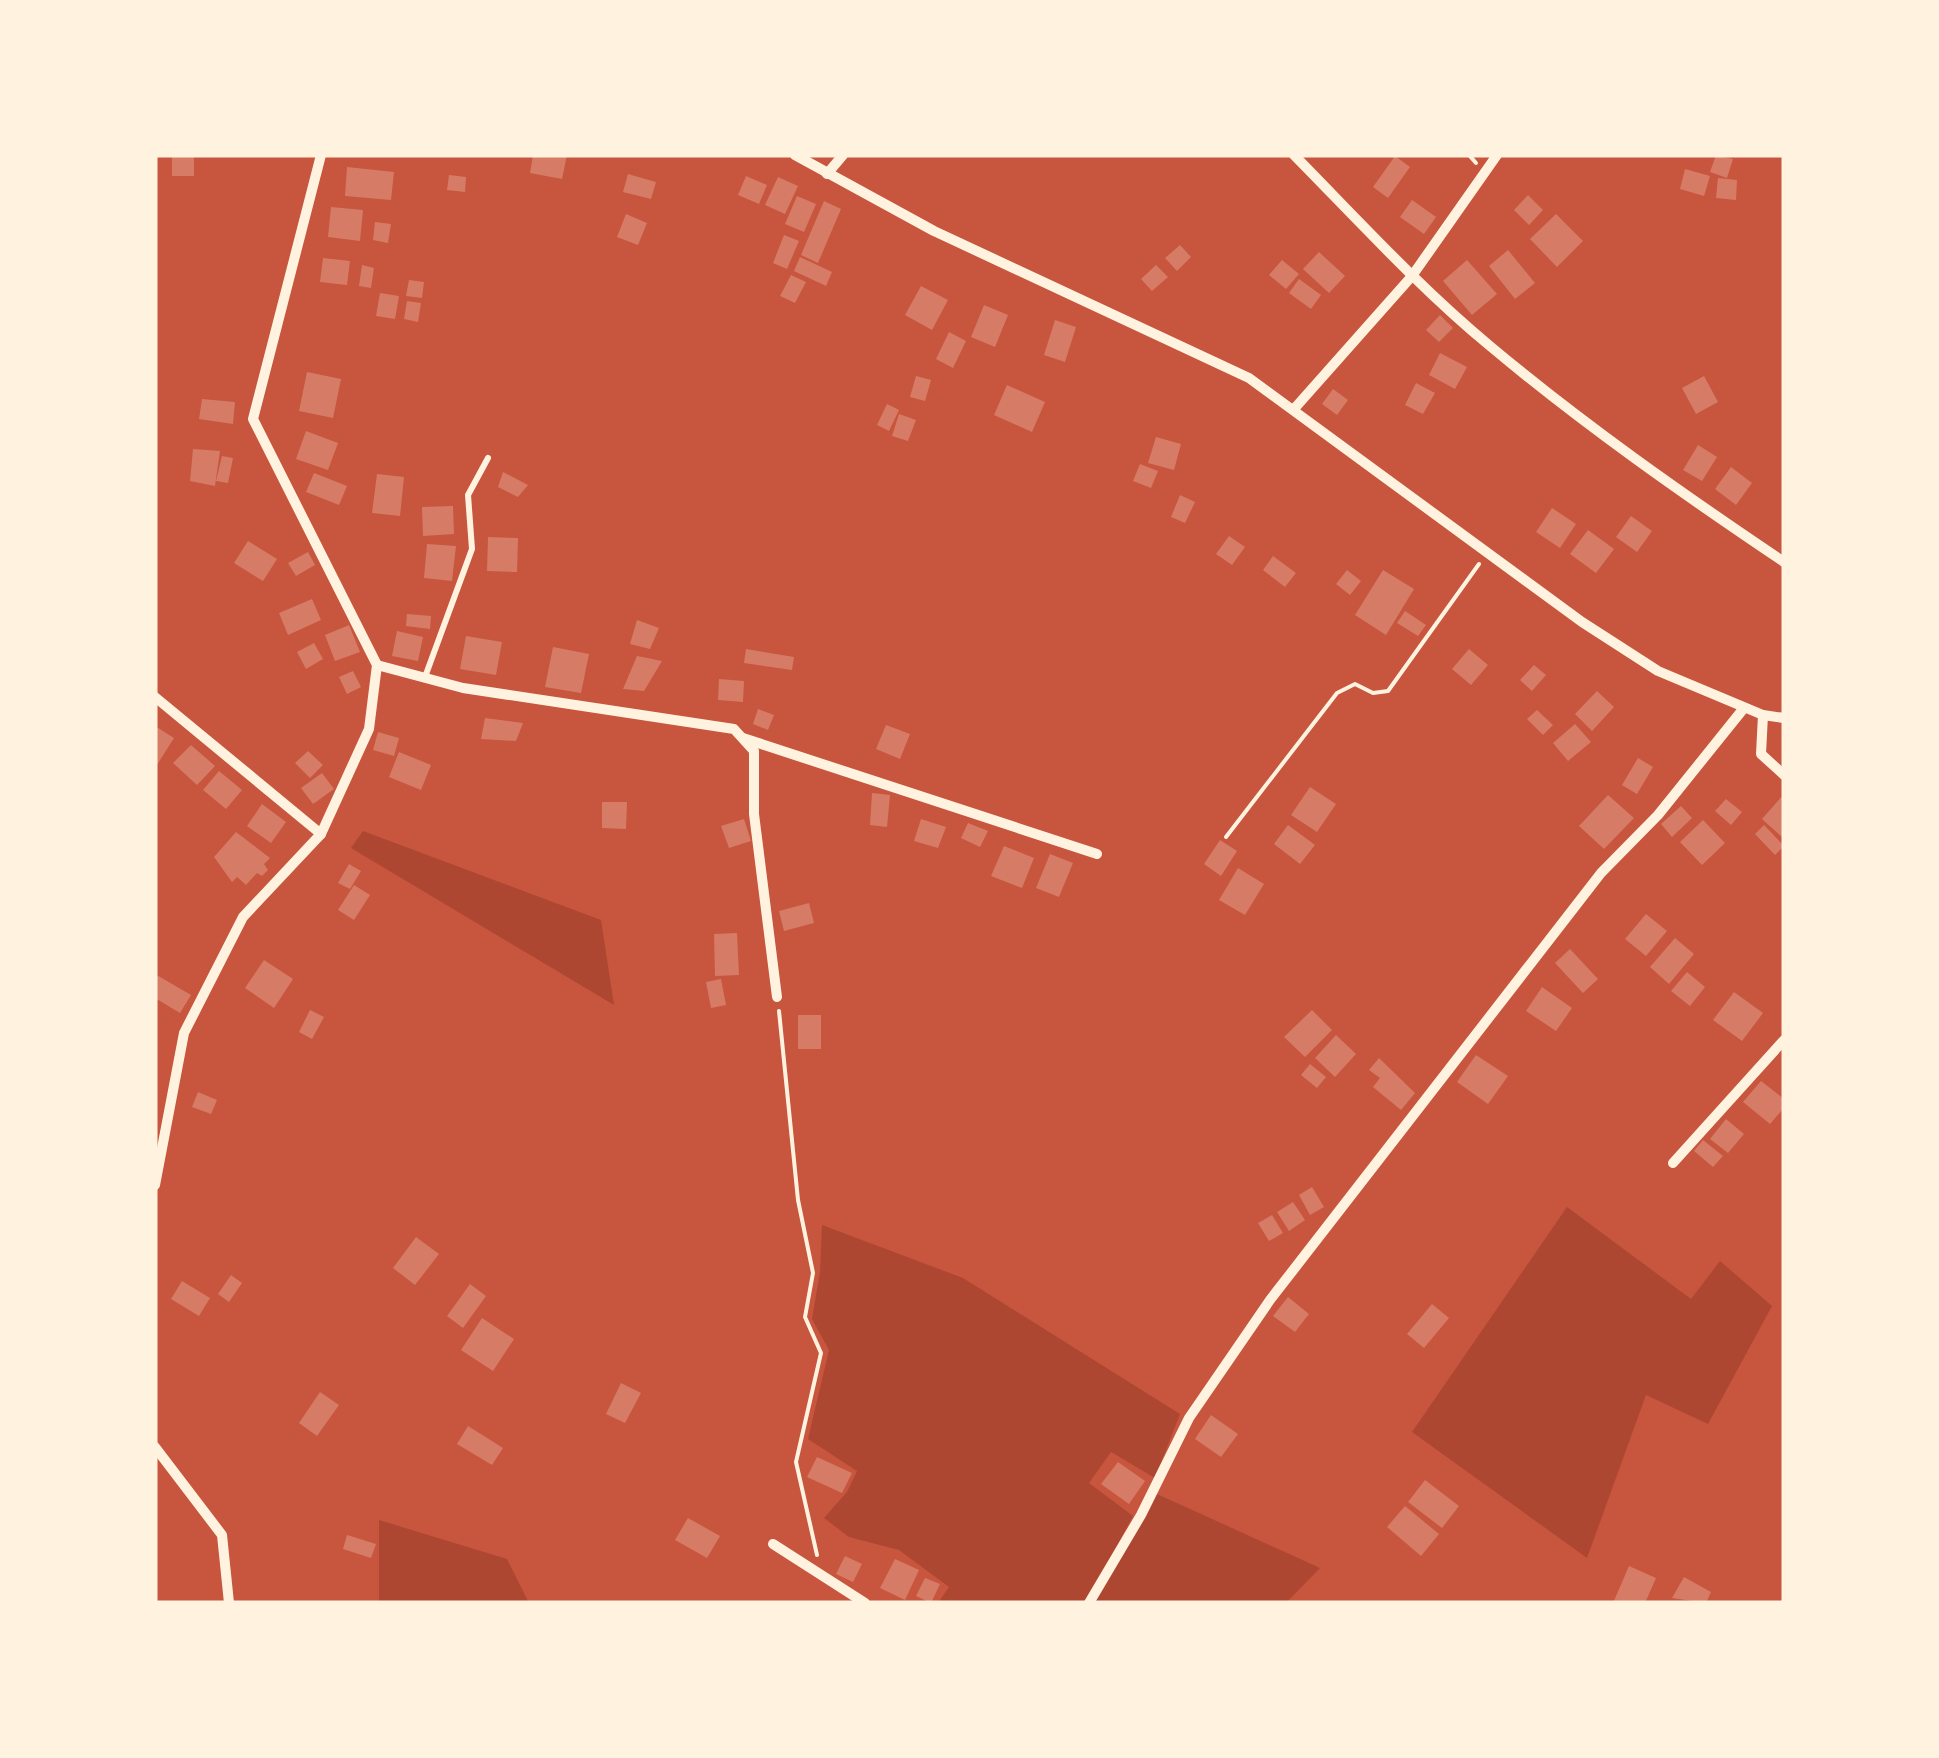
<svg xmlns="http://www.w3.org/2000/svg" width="1939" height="1758" font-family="Karla,sans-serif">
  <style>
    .green { fill: #ae4732 }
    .building { fill: #d67c66 }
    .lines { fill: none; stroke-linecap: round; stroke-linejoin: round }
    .path { stroke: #fff3e0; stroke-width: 4 }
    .service { stroke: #fff3e0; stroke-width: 6 }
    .minor { stroke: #fff3e0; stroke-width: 10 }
  </style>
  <rect width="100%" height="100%" fill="#c8553d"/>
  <g class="green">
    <path d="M363,831l238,89 13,85 -263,-157z"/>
    <path d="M1567,1207l124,92 29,-38 52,45 -64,118 -62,-29 -59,163 -175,-126z"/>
    <path d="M822,1225l141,53 217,136 -25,64 -44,-26 -22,31 44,33 -47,87h-148l11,-16 -50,-37 -50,-13 -25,-19 23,-26 10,-21 -49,-32 21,-89 -17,-31 8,-47z"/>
    <path d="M1157,1494l163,74 -34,35h-193z"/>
    <path d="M379,1520l128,39 22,44h-150z"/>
  </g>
  <g class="building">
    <rect x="172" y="155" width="22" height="21"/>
    <path d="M533,155h34l-5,24 -32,-6z"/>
    <path d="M1716,155l17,4 -6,19 -17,-6z"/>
    <path d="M1395,156l15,11 -22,31 -15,-11z"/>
    <path d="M347,167l47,5 -3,28 -46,-4z"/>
    <path d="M1685,169l25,7 -6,20 -24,-7z"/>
    <path d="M628,174l28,8 -5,17 -28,-7z"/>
    <path d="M449,175l17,2 -1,15 -18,-2z"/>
    <path d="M746,176l21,9 -8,19 -21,-9z"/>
    <path d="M778,177l20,9 -13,28 -20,-9z"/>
    <path d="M1718,178l19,2 -1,20 -20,-2z"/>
    <path d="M1528,195l15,15 -14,15 -15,-15z"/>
    <path d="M797,196l19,8 -12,28 -19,-8z"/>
    <path d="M1412,200l24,17 -12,17 -24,-17z"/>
    <path d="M824,201l17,8 -23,54 -17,-8z"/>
    <path d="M331,207l32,3 -3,31 -32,-4z"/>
    <path d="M626,214l21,9 -9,22 -21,-8z"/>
    <path d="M1556,214l27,27 -26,26 -27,-28z"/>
    <path d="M375,222l16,2 -3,19 -15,-3z"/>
    <path d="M784,235l15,6 -12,28 -14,-6z"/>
    <path d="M1180,245l11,12 -14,14 -12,-13z"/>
    <path d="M1508,250l27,33 -20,16 -26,-33z"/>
    <path d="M1319,252l26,24 -16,17 -26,-24z"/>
    <path d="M800,257l32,15 -6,14 -32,-15z"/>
    <path d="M323,258l27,3 -3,24 -27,-3z"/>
    <path d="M1282,260l17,14 -13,15 -17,-14z"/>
    <path d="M1467,260l30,34 -25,21 -29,-34z"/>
    <path d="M362,265l12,3 -3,20 -12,-2z"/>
    <path d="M1156,265l12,12 -16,14 -11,-12z"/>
    <path d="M791,275l15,7 -11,21 -15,-7z"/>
    <path d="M1299,279l22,16 -10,14 -22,-16z"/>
    <path d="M409,280l15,2 -2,16 -16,-2z"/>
    <path d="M921,286l27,14 -16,30 -27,-15z"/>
    <path d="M380,293l19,3 -4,23 -19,-3z"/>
    <path d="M407,301l14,2 -3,19 -14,-3z"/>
    <path d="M984,305l24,10 -13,32 -24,-10z"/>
    <path d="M1440,315l13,13 -14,14 -13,-12z"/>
    <path d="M1055,320l21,7 -11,35 -21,-7z"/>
    <path d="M949,332l17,9 -13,27 -17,-9z"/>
    <path d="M1440,353l27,14 -12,22 -26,-14z"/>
    <path d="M307,372l34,7 -8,39 -34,-7z"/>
    <path d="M916,376l15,4 -6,21 -15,-4z"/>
    <path d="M1704,376l14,26 -22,12 -14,-26z"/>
    <path d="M1416,383l19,10 -12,21 -18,-9z"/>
    <path d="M1007,385l38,17 -13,30 -38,-17z"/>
    <path d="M1333,389l15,11 -11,15 -15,-11z"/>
    <path d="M202,399l33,3 -2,22 -34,-5z"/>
    <path d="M887,404l12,6 -10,21 -12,-6z"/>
    <path d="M899,414l17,6 -8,21 -16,-5z"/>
    <path d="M306,431l32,12 -10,27 -32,-11z"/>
    <path d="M1156,437l25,7 -7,26 -26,-7z"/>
    <path d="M1698,445l19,12 -15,24 -19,-11z"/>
    <path d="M193,449l27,2 -5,35 -25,-5z"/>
    <path d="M222,456l11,2 -5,25 -12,-2z"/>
    <path d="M1140,464l18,7 -7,17 -18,-7z"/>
    <path d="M1731,467l21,16 -16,22 -21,-16z"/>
    <path d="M503,472l25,13 -10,12 -20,-10z"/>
    <path d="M314,473l33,13 -8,19 -33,-13z"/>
    <path d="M377,474l27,3 -4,39 -28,-3z"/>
    <path d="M1180,495l15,7 -10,21 -14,-6z"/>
    <path d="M453,506l1,28 -31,2 -1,-29z"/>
    <path d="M1552,508l24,16 -16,24 -24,-16z"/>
    <path d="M1631,516l21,15 -15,21 -21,-15z"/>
    <path d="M1588,530l26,19 -18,24 -26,-19z"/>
    <path d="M1229,536l16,11 -13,18 -16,-11z"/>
    <path d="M488,537l30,1 -1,34 -30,-1z"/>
    <path d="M248,541l29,18 -14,22 -29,-18z"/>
    <path d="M427,544l29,2 -4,35 -28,-3z"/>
    <path d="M308,552l7,13 -19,11 -8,-13z"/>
    <path d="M1273,556l23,17 -11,14 -22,-17z"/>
    <path d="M1347,570l14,11 -11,14 -14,-11z"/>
    <path d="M1383,570l31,19 -28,46 -31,-20z"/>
    <path d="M312,599l9,21 -33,15 -9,-22z"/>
    <path d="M1405,611l21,14 -8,11 -21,-13z"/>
    <path d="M407,614l24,2 -1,13 -24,-3z"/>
    <path d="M637,620l22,8 -9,21 -20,-5z"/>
    <path d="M349,625l11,27 -25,9 -10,-26z"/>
    <path d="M397,631l26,6 -5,24 -26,-5z"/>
    <path d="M466,636l36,6 -6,33 -36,-6z"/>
    <path d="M314,643l9,16 -17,10 -9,-17z"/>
    <path d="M553,647l36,7 -8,39 -36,-6z"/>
    <path d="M746,649l48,8 -2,13 -48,-7z"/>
    <path d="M1469,649l19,16 -17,20 -19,-16z"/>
    <path d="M637,656l25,5 -18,30 -21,-2z"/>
    <path d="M1534,665l12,10 -14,16 -12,-11z"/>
    <path d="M353,671l8,16 -14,7 -8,-17z"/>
    <path d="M719,679l25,2 -1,21 -25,-2z"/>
    <path d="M1597,691l17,16 -22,24 -17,-17z"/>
    <path d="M758,709l16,6 -6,15 -15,-6z"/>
    <path d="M1537,710l16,15 -10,10 -16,-16z"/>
    <path d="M485,718l38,5 -7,18 -35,-2z"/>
    <path d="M1575,724l16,18 -23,19 -15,-18z"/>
    <path d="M886,725l24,9 -10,25 -24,-10z"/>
    <path d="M155,726l19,12 -19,30z"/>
    <path d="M378,732l21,6 -5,18 -21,-6z"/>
    <path d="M191,745l24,21 -18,19 -24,-22z"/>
    <path d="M308,751l15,14 -13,13 -15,-15z"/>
    <path d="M399,752l32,13 -10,25 -32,-13z"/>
    <path d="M1638,758l15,9 -16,27 -15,-9z"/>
    <path d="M219,771l23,19 -16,19 -23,-19z"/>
    <path d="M322,773l12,16 -21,15 -12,-16z"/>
    <path d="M1310,787l26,17 -19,28 -26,-17z"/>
    <path d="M872,793l18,2 -3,32 -17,-2z"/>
    <path d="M1784,794v45l-22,-20z"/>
    <path d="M1608,795l26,23 -30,31 -25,-23z"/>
    <path d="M1726,799l16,13 -11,13 -16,-14z"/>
    <path d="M602,802h25l-1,27 -24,-1z"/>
    <path d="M262,804l24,18 -15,21 -24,-17z"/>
    <path d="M1681,806l11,12 -20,19 -11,-13z"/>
    <path d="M744,819l7,22 -22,7 -8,-22z"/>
    <path d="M921,819l25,8 -8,21 -24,-7z"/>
    <path d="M1703,820l22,23 -23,22 -22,-23z"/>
    <path d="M968,823l20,8 -8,16 -19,-9z"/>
    <path d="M1288,825l27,20 -15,19 -26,-20z"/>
    <path d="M1764,825l20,21 -9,9 -20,-21z"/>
    <path d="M236,832l34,26 -6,6 4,6 -6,6 -5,-3 -11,12 -9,-8 -5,5 -18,-25z"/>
    <path d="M1220,840l17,11 -16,25 -17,-12z"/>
    <path d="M1004,846l30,12 -12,30 -31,-12z"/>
    <path d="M1050,854l23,9 -14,34 -23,-9z"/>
    <path d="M349,864l12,7 -11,18 -12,-6z"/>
    <path d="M1238,868l26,16 -19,31 -26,-15z"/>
    <path d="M354,885l16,10 -16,25 -16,-10z"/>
    <path d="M809,903l5,20 -30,8 -5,-20z"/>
    <path d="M1646,914l21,17 -21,25 -21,-17z"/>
    <path d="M737,933l2,42 -24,1 -1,-42z"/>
    <path d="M1675,938l19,16 -25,30 -19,-17z"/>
    <path d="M1570,949l28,30 -15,14 -28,-30z"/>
    <path d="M264,960l29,19 -19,29 -29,-20z"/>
    <path d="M1687,972l18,15 -15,19 -19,-15z"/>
    <path d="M155,974l36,21 -11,18 -25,-15z"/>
    <path d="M721,979l5,26 -15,3 -5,-26z"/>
    <path d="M1542,987l30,21 -16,23 -30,-20z"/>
    <path d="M1734,992l29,21 -21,28 -29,-21z"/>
    <path d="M310,1010l14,7 -12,22 -13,-7z"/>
    <path d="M1312,1010l20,20 -27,27 -21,-20z"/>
    <rect x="798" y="1015" width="23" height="34"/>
    <path d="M1336,1035l20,19 -21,23 -20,-19z"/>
    <path d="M1476,1055l32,21 -20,28 -31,-22z"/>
    <path d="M1379,1058l36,35 -14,17 -28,-23 7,-9 -11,-8z"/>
    <path d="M1310,1064l16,13 -9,11 -16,-13z"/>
    <path d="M1761,1081l23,18v9l-14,16 -27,-22z"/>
    <path d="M198,1092l19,8 -6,14 -19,-7z"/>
    <path d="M1726,1119l18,15 -16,19 -18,-14z"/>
    <path d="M1703,1140l20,16 -10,11 -19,-16z"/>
    <path d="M1312,1187l12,20 -14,8 -11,-20z"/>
    <path d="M1293,1202l12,18 -16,11 -12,-19z"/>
    <path d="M1272,1215l11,18 -14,8 -11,-18z"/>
    <path d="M416,1237l23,17 -24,31 -22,-17z"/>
    <path d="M231,1275l11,8 -13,19 -11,-8z"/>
    <path d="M182,1281l28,17 -11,18 -28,-17z"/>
    <path d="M470,1284l16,12 -23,32 -16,-12z"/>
    <path d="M1288,1297l21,17 -14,18 -22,-16z"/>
    <path d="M1432,1304l17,14 -25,30 -17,-14z"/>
    <path d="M482,1318l32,21 -21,32 -32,-21z"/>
    <path d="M621,1383l20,10 -16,30 -19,-9z"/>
    <path d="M320,1392l19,13 -22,31 -18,-13z"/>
    <path d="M1211,1415l27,19 -17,23 -26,-18z"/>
    <path d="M468,1426l35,22 -11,17 -35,-21z"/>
    <path d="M817,1457l35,16 -10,20 -35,-16z"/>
    <path d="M1118,1462l27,19 -16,23 -28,-20z"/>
    <path d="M1425,1480l34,26 -17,22 -34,-26z"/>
    <path d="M1405,1506l34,28 -18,22 -34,-29z"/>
    <path d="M688,1518l32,18 -13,22 -32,-18z"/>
    <path d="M347,1535l29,9 -5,14 -28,-9z"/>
    <path d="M845,1556l17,8 -9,18 -17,-8z"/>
    <path d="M895,1559l24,11 -14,30 -25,-12z"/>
    <path d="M1629,1566l27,12 -11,25h-32z"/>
    <path d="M1684,1577l27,15 -5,11 -34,-5z"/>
    <path d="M925,1578l15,6 -9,19 -15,-7z"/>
  </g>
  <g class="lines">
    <g class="path">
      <path d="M1469,155l7,8"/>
      <path d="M1226,837l111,-144 18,-9 18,9 15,-2 91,-127"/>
      <path d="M779,1011l19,189 15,73 -8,44 16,36 -25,109 21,93"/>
    </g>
    <path class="service" d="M425,677l47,-128 -4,-54 20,-37"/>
    <g class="minor">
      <path d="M795,155l139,76 315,147 333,244 76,49 105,44 21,3"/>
      <path d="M1294,155c64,65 126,133 196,191 93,78 193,148 294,216"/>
      <path d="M827,174l16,-19"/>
      <path d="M1294,409l118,-133 85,-121"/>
      <path d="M377,665l86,23 271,41 20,22v63l23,183"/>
      <path d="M155,697l166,137"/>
      <path d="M1763,715l-2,39 23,21"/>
      <path d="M743,738l354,116"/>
      <path d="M1673,1163l111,-123"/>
      <path d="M155,1185l29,-152 59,-116 78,-83 48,-105 8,-64 -124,-246 68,-264"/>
      <path d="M155,1447l67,88 7,68"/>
      <path d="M773,1544l92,59"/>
      <path d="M1089,1603l52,-88 48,-97 81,-118 331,-427 57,-58 86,-107"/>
    </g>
  </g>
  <rect width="1939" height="1758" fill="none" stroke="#fff3e0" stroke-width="315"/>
</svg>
